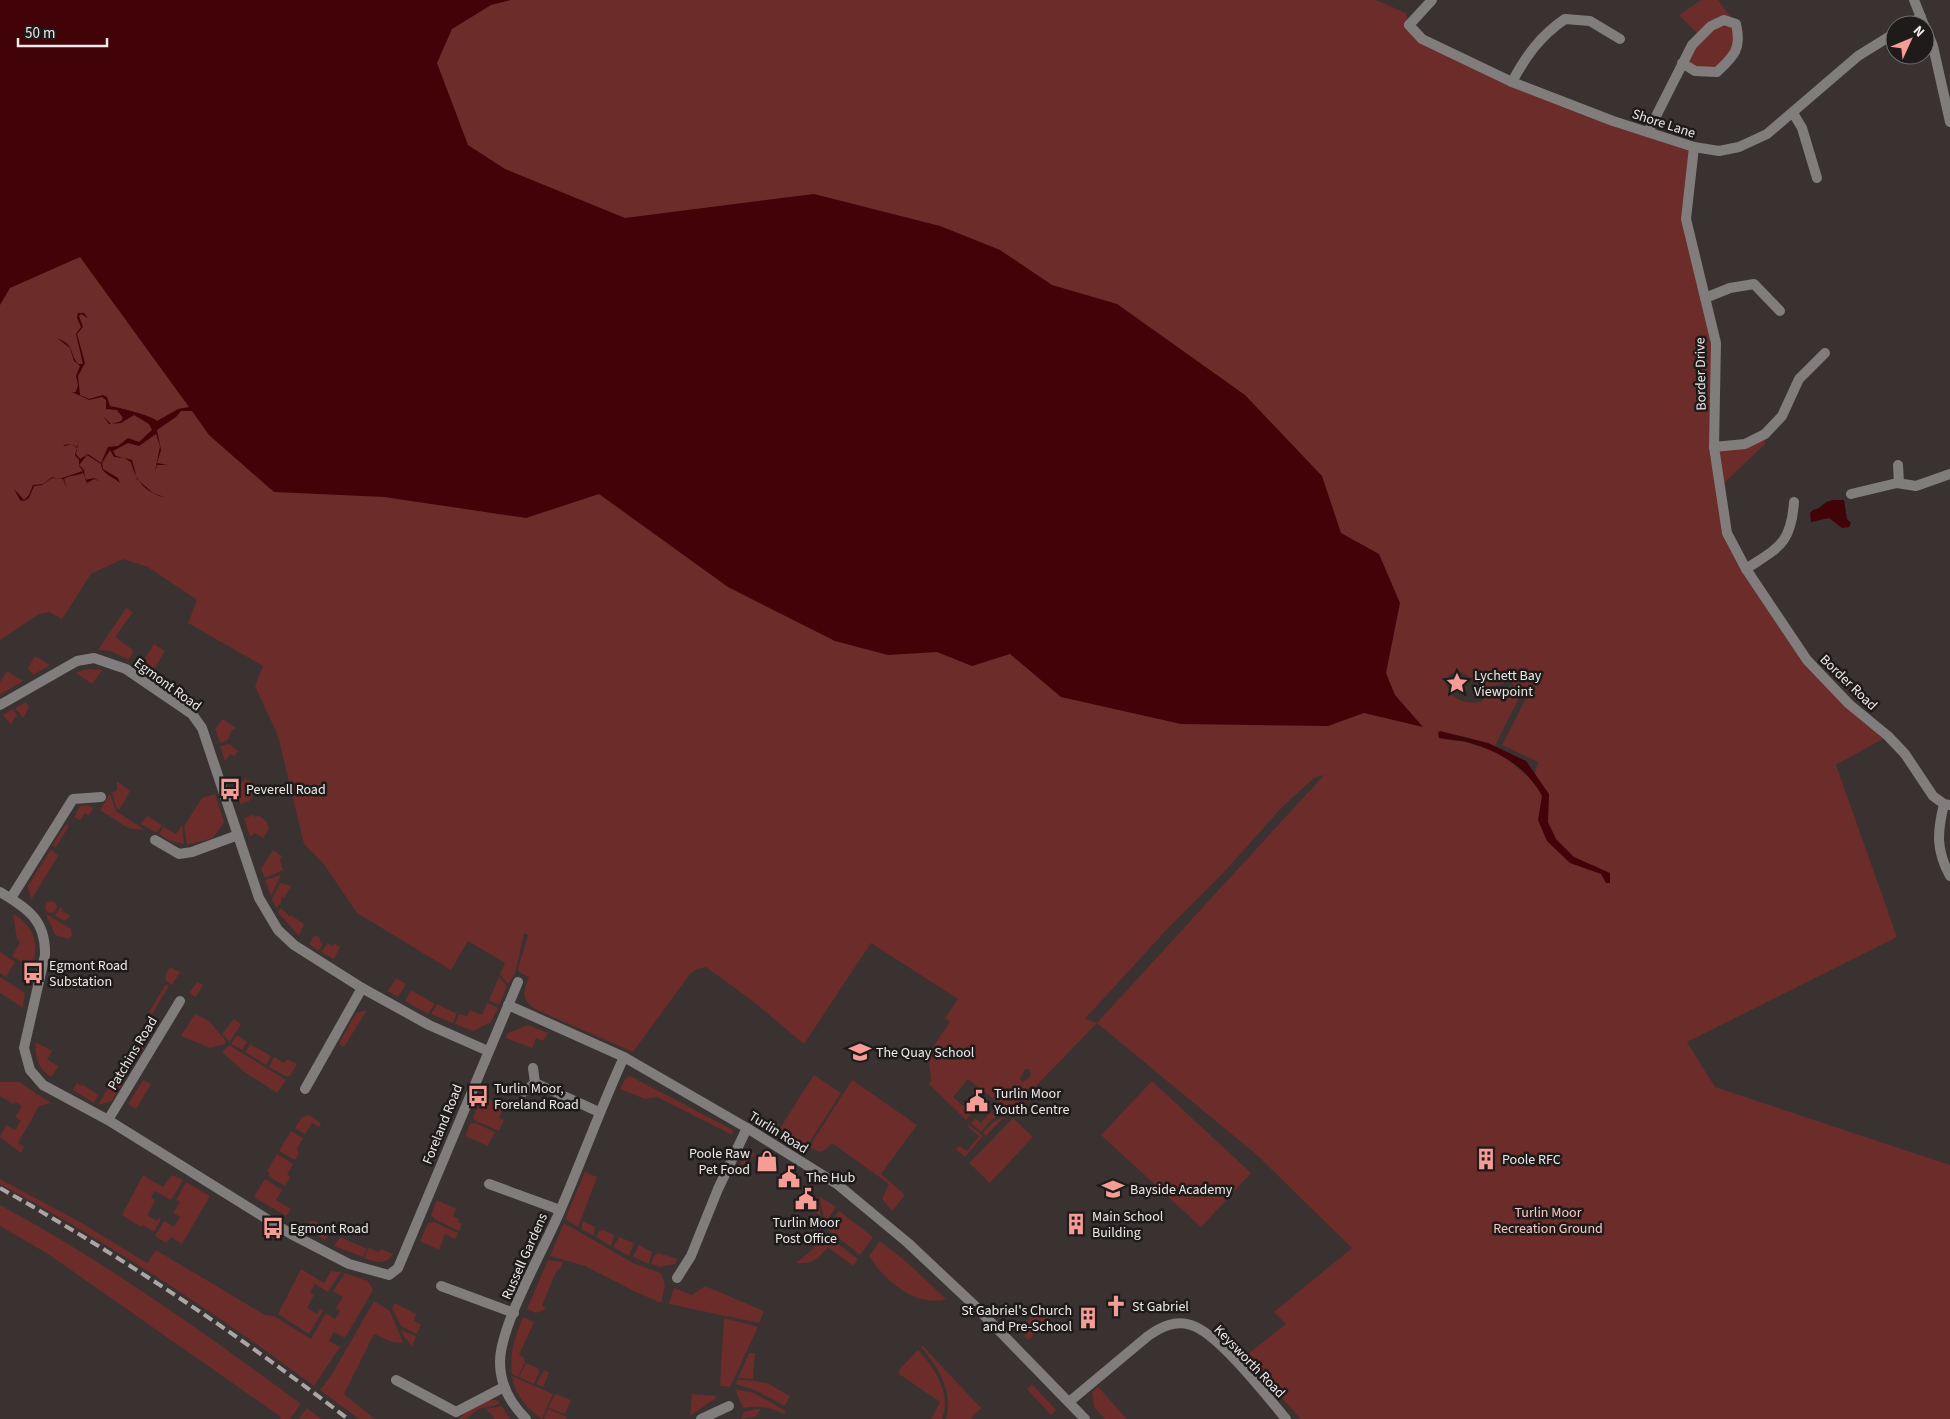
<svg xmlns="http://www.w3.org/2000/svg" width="1950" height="1419" font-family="'Source Sans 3',sans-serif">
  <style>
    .green { fill: #6b2c2a; fill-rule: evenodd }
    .water { fill: #410308 }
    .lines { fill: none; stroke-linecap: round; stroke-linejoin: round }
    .minor { stroke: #817d7d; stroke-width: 10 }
    .rail { stroke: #aba6a5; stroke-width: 4; stroke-dasharray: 10 5; stroke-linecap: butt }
    .labels { text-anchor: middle; stroke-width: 5; stroke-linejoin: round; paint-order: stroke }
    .street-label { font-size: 14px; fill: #ede9e8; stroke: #1e1b1a }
    .poi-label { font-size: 14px; fill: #ede9e8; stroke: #1e1b1a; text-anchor: start }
    .park-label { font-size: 14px; fill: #fac8c4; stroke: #1e1b1a }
  </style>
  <rect width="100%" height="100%" fill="#393231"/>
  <g class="green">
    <path d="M0,0h1376l30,13 3,12 13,14 90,43 182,65 -8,72 25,101 3,127 51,-13v10l-45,43 7,46 80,127 81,76 -52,29 61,172 -210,105 28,45 235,78v254h-649l-57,-62 42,-33 -12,-12 78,-64 -94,-92 -161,-133 -63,65 -3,-2 -7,8 4,5 -16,17 -5,-5 -16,9 -10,12 -10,-9 4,-5 6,5 9,-11 4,3 7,-10 -33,-26 -15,18 18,16 -5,7 -37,-36 2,-3 -3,-27 22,-32 -5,-4 13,-19 -87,-56 -67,101 -50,-42 -48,-35 -9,2 -7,5 -57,78 -98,-43c-14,-10 -12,-17 -6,-32l-10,-5 -1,-3 10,-34 -4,-2 -9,41 -7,10 -8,-10 5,-11 -37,-22 -17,29 -94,-57 -34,-50 -19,-19 -26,-108 -23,-50 8,-20 -75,-43 9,-23 -49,-33 -25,-8 -32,15 -29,45 -13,-7 -10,2 -39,26zM1458,671c12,4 17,12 28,17l25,-7 3,5 -27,7 -6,9c-17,2 -29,-2 -35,-18l3,-9zM1521,694l4,6 -23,45 36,17 -5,19 -33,-28 -35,-11 -16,-2 13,-4 33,10zM1324,775l-227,248 -12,-4 83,-91 58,-58 55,-62 33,-30zM1025,1069h3l3,4 -2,5 -6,4 -3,-3z"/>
    <path d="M1701,0h17l18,24 3,14 -22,34 -35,-9 18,-27 -21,-21z"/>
    <path d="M126,608l7,4 -18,25 18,13 -1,5 -4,4 -18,-8 -12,-1z"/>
    <path d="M154,644l11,7 -14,23 -8,-5 -2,-5z"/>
    <path d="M35,656l15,9 -17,10 -5,-7z"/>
    <path d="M85,669l17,1 -10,14 -16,-11z"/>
    <path d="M7,671l16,10 -23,14v-13z"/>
    <path d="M26,702l3,5 -6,11 -8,-10z"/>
    <path d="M13,709l6,9 -3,-2 -5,8 -8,-9z"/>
    <path d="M223,719l13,9 -5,3 -3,9 -8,3 -5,-14z"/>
    <path d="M229,744l9,7 -4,5 -4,-2 -5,7 -5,-15z"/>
    <path d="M245,778l12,7v4l-8,12 -9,3 -4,-13z"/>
    <path d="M117,781l13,10 -11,19 -3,-3 -4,-14 5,-3z"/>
    <path d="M110,794l6,17 29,19 -17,-2 -28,-18z"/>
    <path d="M215,794l9,28 -11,16 -26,7 -3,-19 18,-28z"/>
    <path d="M87,805l7,3 -5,7 -4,-2 -5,7 -6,-3 6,-11z"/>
    <path d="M252,815l4,2 2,-2 8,6 3,7 -6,10 -8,-5 -5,4 -6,-19z"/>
    <path d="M147,816l15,9 -5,8 -16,-9z"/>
    <path d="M66,824l3,2 -13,21 -4,-1z"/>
    <path d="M182,825l2,19 -14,-3 -11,-7 4,-7 13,7z"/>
    <path d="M51,849l7,7 -27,44 -3,-14z"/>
    <path d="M273,850l9,6 -2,4 3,10 -18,8 -4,-9z"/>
    <path d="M281,875l-10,21 -6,-16z"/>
    <path d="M280,883l11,3 -7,12 -3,-2v7l-5,5 -4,-9z"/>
    <circle cx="51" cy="907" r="6"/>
    <path d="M60,907l3,2 -1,2 9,5 -7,5 -9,-5z"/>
    <path d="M281,908l9,9 1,-2 13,9 -5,12 -20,-22 -1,-3z"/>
    <path d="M13,914c23,13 26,31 19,55l-20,-13 8,-14 -3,-3z"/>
    <path d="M46,914l25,15 1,6 -3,4 -14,-4z"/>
    <path d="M315,935l4,3 3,7 -3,6 -10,-7z"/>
    <path d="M328,943l4,3 2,-3 6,4 -6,12 -13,-7z"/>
    <path d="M0,952l15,10 -9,15 -6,-4z"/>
    <path d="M170,967l10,5 -8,13 -6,-4 -1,-5z"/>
    <path d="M0,977l25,16 -2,15 -23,-15z"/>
    <path d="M499,977l8,9 -8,19 -10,-5z"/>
    <path d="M396,978l10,6 -8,13 -10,-6z"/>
    <path d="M197,982l6,3 -7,12 -7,-4z"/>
    <path d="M166,984l3,2 -17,28 -3,-2z"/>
    <path d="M411,990l24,14 -7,10 -23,-13z"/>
    <path d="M487,1003l11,5 -7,14 -18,9 -18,-7 4,-10 8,2 3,-6 12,5z"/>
    <path d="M437,1004l20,10 -4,9 -22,-9z"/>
    <path d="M367,1010l-23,37 -5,-3 17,-31z"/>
    <path d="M195,1014l14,7 17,20 -1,3 -15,4 -29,-12z"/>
    <path d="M234,1019l7,5 -11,18 -8,-8z"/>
    <path d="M528,1025l20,8 -5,8 -7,-3 -4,10 -26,-10 2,-5z"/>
    <path d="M143,1028l9,6 -40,67 -14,4z"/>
    <path d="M237,1035l10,7 -5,8 -11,-6z"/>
    <path d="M36,1042l16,9 -5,8 11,7 -6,11c-13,-6 -18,-21 -16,-35z"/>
    <path d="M250,1044l21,12 -5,9 -21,-13z"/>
    <path d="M229,1045l57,35 -9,13 -34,-22 -21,-19z"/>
    <path d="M274,1057l10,6 3,-4 10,5 -7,12h-5l-16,-9z"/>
    <path d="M814,1075l27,18 -34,53 -27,-18z"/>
    <path d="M630,1076l103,54 -1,5 -75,-38 -12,2 -25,-10 6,-11z"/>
    <path d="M143,1080l8,4 -15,25 -8,-5z"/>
    <path d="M852,1080l65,45 -36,49 24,21 -13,16 -10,-12 7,-15 -57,-41 -6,6 -6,3 -11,-5z"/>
    <path d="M1152,1081l99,92 -50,54 -100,-92z"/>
    <path d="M0,1082h19l32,21 -12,3 -21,37 6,4 -3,6 -21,-16 6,-12 9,5 6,-9 -6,-4 7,-11 -7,-4 -2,2 -13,-8z"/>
    <path d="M77,1083l4,3 1,-2 16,11 -4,8 -21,-13z"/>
    <path d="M482,1097l22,9 -5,12 5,2 -5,11 -23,-10 -3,-3z"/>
    <path d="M309,1115l12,8 -2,4 -7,-4 -7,11 -10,-6 7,-11z"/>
    <path d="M1006,1115l-20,21 -3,-3 9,-10z"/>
    <path d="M1013,1118l20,19 -43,46 -21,-20z"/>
    <path d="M475,1123l20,9 -7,14 -23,-10 5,-12z"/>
    <path d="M969,1125l14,11 -18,21 -10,-9 5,-2 7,5 12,-15 -12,-10z"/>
    <path d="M291,1131l12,7 -6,11 2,4 -4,7 -16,-9z"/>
    <path d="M748,1150l7,4 -1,2 -16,12z"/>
    <path d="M277,1154l16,10 -6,10 3,3 -5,9 -17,-10 2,-3 -3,-2z"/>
    <path d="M585,1172l12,5 -19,50 -13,-8z"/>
    <path d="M143,1175l20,12 9,-12 11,5 -12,20 -16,-9 -4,6 4,4 -8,14 10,6 2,-3 2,1 -7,13 -11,-7 -2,2 -19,-12z"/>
    <path d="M0,1179l80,43 67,41 9,-13 109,65 9,1 37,23 15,-26 9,6 5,-8 -4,-3 7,-11 -10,-6 12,-18 23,8 5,9 -28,48 -11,-6 -5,9 11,6 -26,39c-99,-74 -205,-143 -314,-202z"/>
    <path d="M265,1179l17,11 -6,10 15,9 -5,7 -32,-19z"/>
    <path d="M186,1182l24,14 -28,48 -11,-7 -5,6 -11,-7 9,-15 10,6 6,-10 -7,-4 7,-11 -4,-2z"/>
    <path d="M819,1196l17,11 -9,13 -3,-2z"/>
    <path d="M817,1197l4,19 -11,-7z"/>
    <path d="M437,1200l19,9 -3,7 6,3 -1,3 4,2 -3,7 -24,-12 -4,-4z"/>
    <path d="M0,1205c106,57 205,128 301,199l-11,15h-10l1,-2 -233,-163 -48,-28z"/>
    <path d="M839,1211l34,26 -13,18 -33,-26z"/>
    <path d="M309,1221h6l16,9 -6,10 -20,-12z"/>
    <path d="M583,1221l12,6 -1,9 -13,-7z"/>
    <path d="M434,1222l24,11 -3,6 -10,-5 -6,16 -19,-9 8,-18z"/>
    <path d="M564,1223l69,40 28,10 4,12 -4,18 -25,-11 -51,-26 -35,-10z"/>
    <path d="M604,1230l10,5 -3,11 -15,-9 3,-6z"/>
    <path d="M823,1233l35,26 -5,7 -25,-19c-12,13 -14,17 -32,16l16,-13z"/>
    <path d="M340,1237l27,12 -4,8 -29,-11z"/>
    <path d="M619,1237l15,6 -5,13 -16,-9z"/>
    <path d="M880,1241l29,23 37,35c-30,9 -62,-19 -77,-43z"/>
    <path d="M639,1245l13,7 -3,12 -16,-7z"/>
    <path d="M369,1248l10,4 2,-3 12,5c-7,12 -17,8 -29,4z"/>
    <path d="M658,1253l20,6 -3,5 -15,3 -9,-3 3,-8z"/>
    <path d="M548,1260l15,2 -3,7 -3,1 -15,35 4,4 -10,4 -9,-4z"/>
    <path d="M301,1269l23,14 7,-12 10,1 -13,20 -13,-8 -5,8 4,3 -7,13 10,6 3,-5 3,2 -14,23 -31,-20z"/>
    <path d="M705,1286l59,25 -5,12 -90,-19 5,-16 18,7z"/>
    <path d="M374,1301l16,10 13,32 -11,-1 -18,-8 -30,60 31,25h-16l-39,-29 12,-16z"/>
    <path d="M395,1303l21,11 -2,7 7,3 -4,10 -16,-8 -9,-18z"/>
    <path d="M1038,1308h14l5,4 -29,28 -8,-9z"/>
    <path d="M523,1317l11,5 -15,33 4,2 2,5 -7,15 -6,-3c-3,-21 3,-37 11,-57z"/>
    <path d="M724,1318l34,9 -28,60 -10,-1z"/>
    <path d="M403,1331l13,5 -4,11 -11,-15z"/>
    <path d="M923,1346l58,62 -11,11h-24c8,-26 -8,-52 -25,-72z"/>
    <path d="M918,1350c17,18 34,44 24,69h-11l9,-17 -41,-28v-4z"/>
    <path d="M749,1353h6l-2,26 -15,-1z"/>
    <path d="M526,1363l12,5 1,4 -5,12 -15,-7z"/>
    <path d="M544,1370l5,3 -6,14 -7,-3z"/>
    <path d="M512,1376l41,18 -11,25c-14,-9 -28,-26 -30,-43z"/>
    <path d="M738,1379l29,4 23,13 -5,10 -28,-15 -21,-7z"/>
    <path d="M1032,1384l24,26 -5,5 -24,-26z"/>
    <path d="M1098,1387l29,32h-22l-11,-12 -2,-15z"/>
    <path d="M735,1389l19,4 32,18 -2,3c-15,-7 -24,-9 -41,-6z"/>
    <path d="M555,1394l16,6 -6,14 -17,-6z"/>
    <path d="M692,1394l24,2v2l-26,18z"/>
    <path d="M490,1399l9,2 1,3 -22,5 -12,10h-7l9,-9z"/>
    <path d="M502,1406l8,13h-15l-9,-10z"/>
    <path d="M307,1408l14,11h-23z"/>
    <path d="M548,1409l19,8 -1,2h-22z"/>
    <path d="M757,1409h4l-6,8 -14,2 3,-7z"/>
  </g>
  <g class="water">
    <path d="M0,0h511l-20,5 -39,24 -15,34 31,82 37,24 120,49 189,-24 126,32 60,24 52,35 65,19 128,91 77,81 19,57 38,21 21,49 -14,70 9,22 28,32 -59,-14 -36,13 -147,-2 -120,-27 -51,-43 -38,12 -35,-14 -49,3 -53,-14 -107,-54 -129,-93 -73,24 -142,-21 -110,-5 -65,-57 -17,-24h-11l-5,6 -19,13 4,20 -4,13 10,2h-10l-2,7 5,-26 -4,-12 -17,12 -11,-3 -15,8 3,5 16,4 5,19 16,14 11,4c-19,-4 -29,-18 -33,-35l-7,-4 -10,-1 -4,-7 -8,13 1,6 15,9 2,5c-7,-7 -18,-8 -19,-19l-14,-9 -8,10 5,5 1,10 9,-2 5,3 -5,-2 -7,4 -4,-10c-7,3 -14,2 -19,6l3,10 -4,-10 -11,-1 -10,7 -8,1 -5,12 -5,3 -4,-1 -6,-11 10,11 5,-5 4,-10 10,-1 9,-7 7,2 24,-8 -4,-5v-6l-4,-5 2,-7 -5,-4 -7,2 -2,-1 9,-1 5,3 2,-8 -3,15 4,5 8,-5 13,9 7,-16 10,-1 10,-8 11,4 13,-12 -3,-6 -15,-9 -13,8 -12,1 -6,-8 8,8 10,-3 2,-3 -6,-8 -11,-1v-9l-4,-3 -13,3 -17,-8h-13h17l2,-7 -2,-9 4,-10 -6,-5 -4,-13 -13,-10c19,8 11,13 21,26h5l-7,-30 5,-7 -4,-9 1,-5h6l4,5 -7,-4 -2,2 4,11 -6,7 8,29 -7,13 2,19 9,4 14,-4 4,2 3,9c10,2 41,9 47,15l21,-12 11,-2 -109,-150 -70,31 -10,17z"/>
    <path d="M1833,500h11l3,19 4,4 -2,4 -7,1 -13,-10 -18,4 -1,-9 3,-3c8,-1 11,-9 20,-10z"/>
    <path d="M1440,731l48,12 38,18 23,33 -1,28 8,17 18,18 36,16v10h-4l-5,-9 -31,-11 -23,-22 -9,-21 4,-24c-16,-30 -44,-45 -75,-54 -9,-2 -18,-2 -28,-4l-1,-5z"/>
  </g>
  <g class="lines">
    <g class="minor">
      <path d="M1432,0l-23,25 13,14 90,43 101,39 81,26 25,4 20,-4 28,-13 91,-78 37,-23"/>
      <path d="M1914,0l10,25"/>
      <path d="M1908,25l13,-8"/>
      <path d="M1925,27l8,19 17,76"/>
      <path d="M1512,82c14,-26 28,-46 53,-63l25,2 30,18"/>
      <path d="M1793,113l9,15 15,50"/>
      <path d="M1648,132l44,-87 19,-19 13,-6 12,4c6,25 -2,32 -19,48l-22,-1 -13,-8"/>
      <path d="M1694,147l-8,72 30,124 -2,104 13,86 19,36 61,91 42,44 39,32 17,18 28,42 11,8 6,1"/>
      <path d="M1705,298l25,-10 24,-4 26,27"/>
      <path d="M1714,447l31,-3 20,-10 17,-18 17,-37 26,-26"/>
      <path d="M1898,465l1,18"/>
      <path d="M1851,494l46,-11 19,3 34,-12"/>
      <path d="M1746,569c33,-22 45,-25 48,-67"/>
      <path d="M0,705l77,-44 17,-3 32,11 66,45 10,14 57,170 19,32 16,15 68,43 67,37 59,26"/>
      <path d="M1944,804c-7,29 -8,46 6,72"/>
      <path d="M155,840l24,14 13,-2 46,-17"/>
      <path d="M0,892c28,17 46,28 45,63l-21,93 6,22 13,15 65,35 183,114 58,30 40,11 9,-7 120,-286"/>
      <path d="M11,898l62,-99 28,-2"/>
      <path d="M508,1005l116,52 123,71 90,56 71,59 67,63 110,113"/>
      <path d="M533,1068l2,15"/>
      <path d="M305,1089l57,-101"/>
      <path d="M524,1092l11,-9 64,29"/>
      <path d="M108,1120l72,-119"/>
      <path d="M489,1184l71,26"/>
      <path d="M677,1278l14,-22 27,-67 29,-61"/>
      <path d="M441,1286l73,27"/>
      <path d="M396,1380l60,32 48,-25"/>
      <path d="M1069,1402l79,-66c13,-9 26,-16 43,-11 27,8 76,71 95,94"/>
      <path d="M526,1419c-15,-15 -26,-34 -26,-57 0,-37 44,-113 60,-151 22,-51 41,-104 64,-154"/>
      <path d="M701,1419l28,-13"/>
    </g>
    <path class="rail" d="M0,1188c121,68 238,146 348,231"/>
  </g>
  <defs>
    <g id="sight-bare" transform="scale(1.725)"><path d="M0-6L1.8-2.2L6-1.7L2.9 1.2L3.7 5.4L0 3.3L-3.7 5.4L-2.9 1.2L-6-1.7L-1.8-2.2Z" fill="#f59c96" stroke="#1e1b1a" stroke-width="2.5" paint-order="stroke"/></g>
    <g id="bus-bare" transform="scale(1.725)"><path d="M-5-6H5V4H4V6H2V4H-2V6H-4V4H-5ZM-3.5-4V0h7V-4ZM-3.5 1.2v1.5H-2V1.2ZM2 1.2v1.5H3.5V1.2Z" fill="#f59c96" stroke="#1e1b1a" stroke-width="2.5" paint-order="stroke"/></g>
    <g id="school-bare" transform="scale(1.725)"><path d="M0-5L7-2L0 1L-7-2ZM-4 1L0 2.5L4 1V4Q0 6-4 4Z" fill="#f59c96" stroke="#1e1b1a" stroke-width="2.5" paint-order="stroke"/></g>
    <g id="civic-bare" transform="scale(1.725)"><path d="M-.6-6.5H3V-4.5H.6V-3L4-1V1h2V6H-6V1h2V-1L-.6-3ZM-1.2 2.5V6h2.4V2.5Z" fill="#f59c96" stroke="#1e1b1a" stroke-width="2.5" paint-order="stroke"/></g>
    <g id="building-bare" transform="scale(1.725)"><path d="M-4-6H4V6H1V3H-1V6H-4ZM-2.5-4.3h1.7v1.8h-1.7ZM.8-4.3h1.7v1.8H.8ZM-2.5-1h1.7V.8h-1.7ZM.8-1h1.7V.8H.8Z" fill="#f59c96" stroke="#1e1b1a" stroke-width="2.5" paint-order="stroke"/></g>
    <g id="shop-bare" transform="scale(1.725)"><path d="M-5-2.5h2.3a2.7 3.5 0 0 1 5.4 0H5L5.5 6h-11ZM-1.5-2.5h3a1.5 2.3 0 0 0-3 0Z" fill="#f59c96" stroke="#1e1b1a" stroke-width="2.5" paint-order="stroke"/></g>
    <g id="church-bare" transform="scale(1.725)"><path d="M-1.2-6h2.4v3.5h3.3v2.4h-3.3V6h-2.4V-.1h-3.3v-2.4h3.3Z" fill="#f59c96" stroke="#1e1b1a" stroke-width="2.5" paint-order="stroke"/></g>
  </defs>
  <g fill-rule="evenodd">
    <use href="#sight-bare" x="1457" y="683"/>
    <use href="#bus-bare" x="230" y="789"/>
    <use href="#bus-bare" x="33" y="973"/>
    <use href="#school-bare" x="860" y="1052"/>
    <use href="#bus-bare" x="478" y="1096"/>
    <use href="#civic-bare" x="977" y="1101"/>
    <use href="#building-bare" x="1486" y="1159"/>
    <use href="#shop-bare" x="767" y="1161"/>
    <use href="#civic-bare" x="789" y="1177"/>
    <use href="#school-bare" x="1113" y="1189"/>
    <use href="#civic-bare" x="806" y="1199"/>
    <use href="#building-bare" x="1076" y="1224"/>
    <use href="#bus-bare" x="273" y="1228"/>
    <use href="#church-bare" x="1116" y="1306"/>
    <use href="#building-bare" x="1088" y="1318"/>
  </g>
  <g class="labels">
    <g class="street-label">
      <text transform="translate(1664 123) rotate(18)" y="5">Shore Lane</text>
      <text transform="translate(1700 374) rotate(-91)" y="5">Border Drive</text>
      <text transform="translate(1849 682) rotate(44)" y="5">Border Road</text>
      <text transform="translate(168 684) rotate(36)" y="5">Egmont Road</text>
      <text transform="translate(132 1053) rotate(-59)" y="5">Patchins Road</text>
      <text transform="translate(442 1124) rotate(-68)" y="5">Foreland Road</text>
      <text transform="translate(779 1132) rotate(32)" y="5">Turlin Road</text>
      <text transform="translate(524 1256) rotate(-66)" y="5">Russell Gardens</text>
      <text transform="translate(1250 1361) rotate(46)" y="5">Keysworth Road</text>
    </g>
    <g class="poi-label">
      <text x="1474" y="680">Lychett Bay<tspan x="1474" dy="16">Viewpoint</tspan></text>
      <text x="246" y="794">Peverell Road</text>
      <text x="49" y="970">Egmont Road<tspan x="49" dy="16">Substation</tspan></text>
      <text x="876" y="1057">The Quay School</text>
      <text x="494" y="1093">Turlin Moor,<tspan x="494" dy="16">Foreland Road</tspan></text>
      <text x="994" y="1098">Turlin Moor<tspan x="994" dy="16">Youth Centre</tspan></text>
      <text x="750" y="1158" text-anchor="end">Poole Raw<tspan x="750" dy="16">Pet Food</tspan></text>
      <text x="1502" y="1164">Poole RFC</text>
      <text x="806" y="1182">The Hub</text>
      <text x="1130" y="1194">Bayside Academy</text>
      <text x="1092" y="1221">Main School<tspan x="1092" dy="16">Building</tspan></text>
      <text x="806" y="1227" text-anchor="middle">Turlin Moor<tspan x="806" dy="16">Post Office</tspan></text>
      <text x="290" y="1233">Egmont Road</text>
      <text x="1132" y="1311">St Gabriel</text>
      <text x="1072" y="1315" text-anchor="end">St Gabriel's Church<tspan x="1072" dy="16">and Pre-School</tspan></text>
    </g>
    <g class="park-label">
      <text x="1548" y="1217">Turlin Moor<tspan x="1548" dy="16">Recreation Ground</tspan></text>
    </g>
  </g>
  <g transform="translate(1910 40) rotate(46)"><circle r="24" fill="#1e1b1a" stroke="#716d6c"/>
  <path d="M0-4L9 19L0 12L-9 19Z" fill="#f59c96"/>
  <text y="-8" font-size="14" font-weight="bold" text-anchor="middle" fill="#ede9e8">N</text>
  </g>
  <path d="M18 38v8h89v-8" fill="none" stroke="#ede9e8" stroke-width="2.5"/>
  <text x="25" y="38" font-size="15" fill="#ede9e8" stroke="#1e1b1a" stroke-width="4" paint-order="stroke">50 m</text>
</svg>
